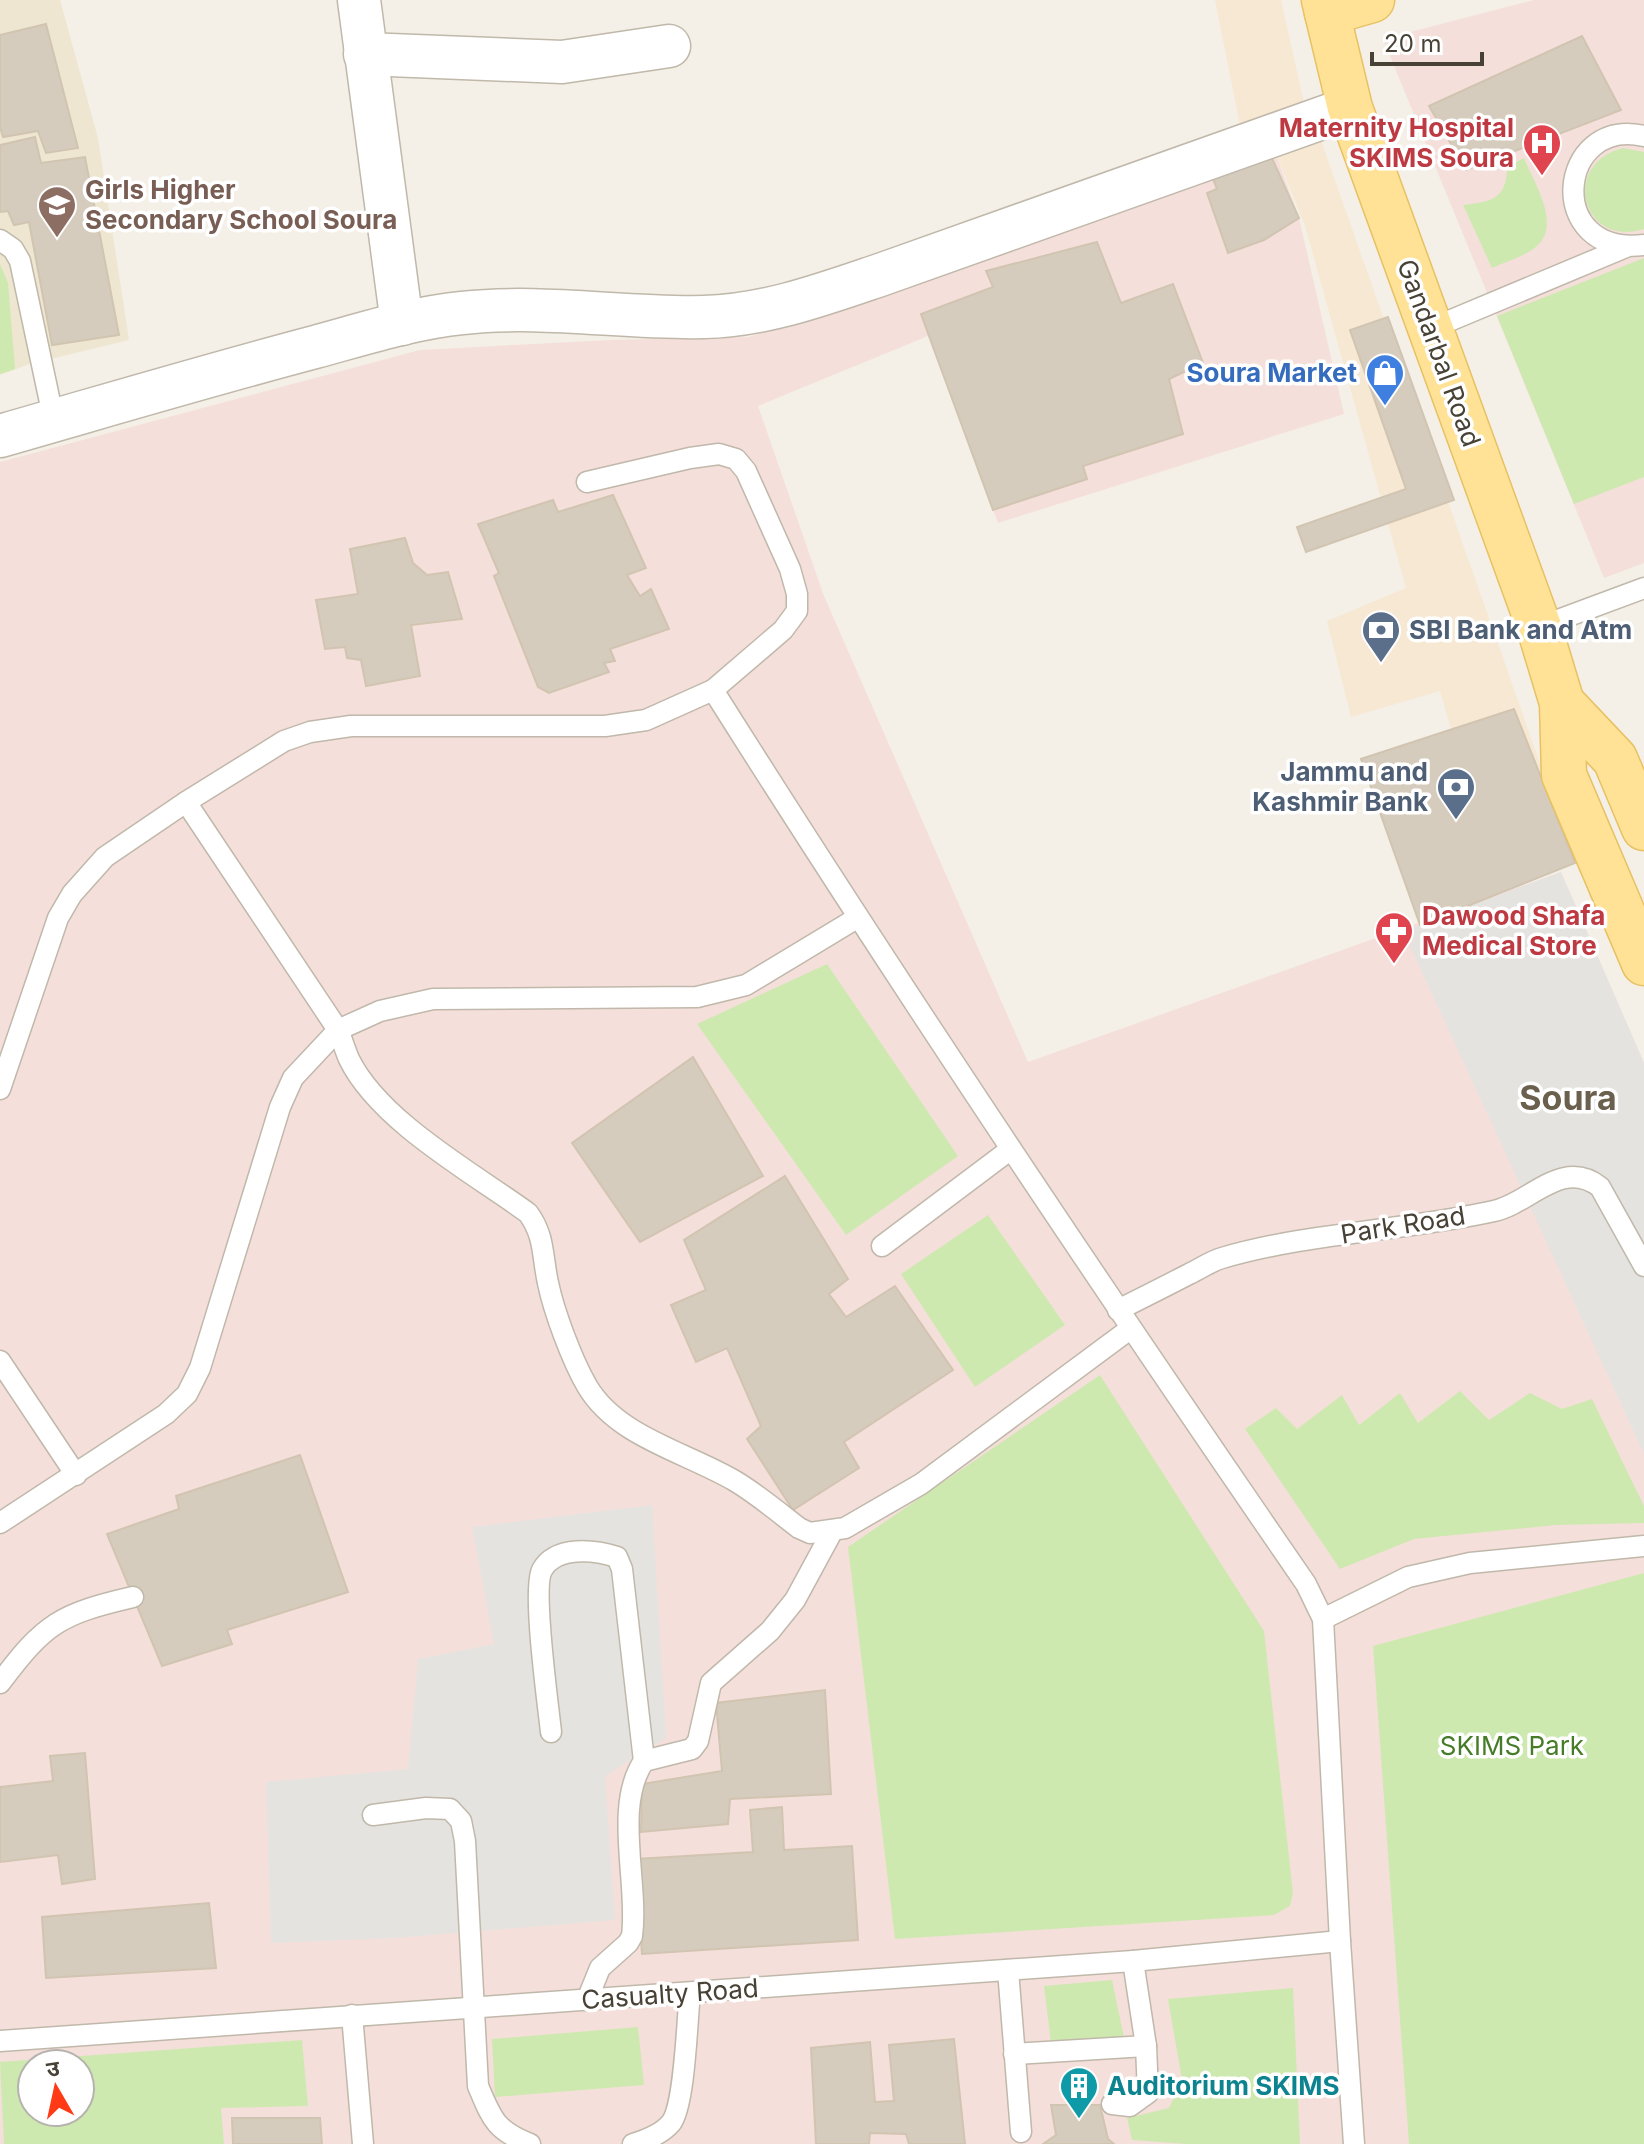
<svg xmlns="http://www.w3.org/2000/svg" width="1644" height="2144" font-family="Inter,'Noto Sans Devanagari',sans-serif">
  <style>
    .commercial { fill: #f6e8d2 }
    .education { fill: #eee6d1 }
    .medical { fill: #f5dfdb; fill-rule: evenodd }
    .green { fill: #cee9af; fill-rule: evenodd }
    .parking { fill: #e5e3df }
    .building { fill: #d6ccbd; stroke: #d1c4b0; stroke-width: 2 }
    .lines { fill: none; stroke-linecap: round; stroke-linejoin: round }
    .service-casing { stroke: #c0b8aa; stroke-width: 23 }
    .minor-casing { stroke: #c0b8aa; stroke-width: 45 }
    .primary-casing { stroke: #e7c163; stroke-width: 47 }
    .service { stroke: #fff; stroke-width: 20 }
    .minor { stroke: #fff; stroke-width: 42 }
    .primary { stroke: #ffe296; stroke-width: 44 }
    .labels { text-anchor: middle; stroke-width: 7; stroke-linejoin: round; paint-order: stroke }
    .health-label { font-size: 26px; font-weight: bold; fill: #be3a42; stroke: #fff; text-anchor: end }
    .education-label { font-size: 26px; font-weight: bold; fill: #785e54; stroke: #fff; text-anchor: start }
    .street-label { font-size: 26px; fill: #484136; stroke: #fff }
    .shop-label { font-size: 26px; font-weight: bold; fill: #366cbe; stroke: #fff; text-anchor: end }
    .service-label { font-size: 26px; font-weight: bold; fill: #4e5e75; stroke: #fff; text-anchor: start }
    .park-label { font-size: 26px; fill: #467b27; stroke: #fff }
    .culture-label { font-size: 26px; font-weight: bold; fill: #0d838f; stroke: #fff; text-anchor: start }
    .district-label { font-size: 34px; font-weight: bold; fill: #6b5f4d; stroke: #fff }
  </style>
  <rect width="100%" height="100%" fill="#f4f0e7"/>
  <g class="commercial">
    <path d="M1215,0h66l25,112 -64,23z"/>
    <path d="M1317,129l258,734 -155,62 -59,-166 90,-30 -11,-38 -89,26 -24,-96 79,-33 -101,-362 -32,-80z"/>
  </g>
  <path class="education" d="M0,0h60l38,138 31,202 -99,24 -30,11z"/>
  <g class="medical">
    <path d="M1534,0h110v563l-40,15 -221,-539z"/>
    <path d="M1273,146l26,72 45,196 -346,109 -70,-187 -170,70 66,190 204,466 533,-190 83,191v1081h-1644v-1682l420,-112 190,-10 139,-3zM32,2064h48v48h-48z"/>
  </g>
  <g class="green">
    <path d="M1623,148l21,4v77c-61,20 -85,-65 -21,-81z"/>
    <path d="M1524,158c9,23 38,66 13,88 -11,10 -32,16 -45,22l-29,-63c28,-3 44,-6 44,-38z"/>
    <path d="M1644,258v219l-70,27 -77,-188z"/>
    <path d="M0,264l8,19 7,86 -15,5z"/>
    <path d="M827,964l131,192 -112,79 -149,-211z"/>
    <path d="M988,1215l77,110 -90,62 -74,-113z"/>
    <path d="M1100,1375l164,256 29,262 -3,13 -16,9 -379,24 -47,-392z"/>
    <path d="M1460,1391l29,29 41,-27 32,16 30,-10 52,107v17l-88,2 -142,14 -74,30 -95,-140 31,-21 21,21 45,-34 17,30 41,-32 18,30z"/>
    <path d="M1644,1573v571h-235l-36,-498z"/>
    <path d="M1112,1980l12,58 -73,5 -7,-57z"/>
    <path d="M1293,1988l7,156h-114l-54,-4 -5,-22 42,-10 13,-28 -14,-81z"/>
    <path d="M638,2027l6,58 -149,12 -3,-58z"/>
    <path d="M302,2040l6,66 -87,2 3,36h-220l-4,-82zM32,2064h48v48h-48z"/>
  </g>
  <g class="parking">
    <path d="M1561,872l83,191v391l-241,-523z"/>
    <path d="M652,1505l14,233 -61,38 10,144 -220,18 -124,5 -5,-161 142,-13 10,-110 76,-15 -22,-117z"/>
  </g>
  <g class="building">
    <path d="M46,24l32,124 -32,5 -8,-22 -35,6 -3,-10v-92z"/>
    <path d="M1582,36l39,74 -155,60 -37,-64z"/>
    <path d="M35,137l6,26 44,-6 34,178 -67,10 -23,-123 -15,3 -6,-14 -8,1v-67z"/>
    <path d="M1267,147l32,71 -35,22 -36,13 -21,-60 10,-4 -8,-20z"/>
    <path d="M1097,242l24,61 52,-19 30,79 -34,16 14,55 -100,32 4,13 -94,31 -72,-196 72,-27 -7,-16z"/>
    <path d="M1388,317l66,183 -148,52 -9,-25 109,-38 -56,-159z"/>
    <path d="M613,495l33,73 -19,7 13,21 11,-7 18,40 -59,20 5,12 -11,2 5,9 -60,21 -11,-6 -44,-111 5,-3 -21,-49 75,-24 5,12z"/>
    <path d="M405,538l8,25 14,12 21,-3 14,47 -51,6 9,51 -54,10 -5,-26 -14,-2 -2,-11 -20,2 -9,-49 42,-6 -8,-45z"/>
    <path d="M1514,709l61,154 -155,62 -59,-166z"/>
    <path d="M693,1057l70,119 -123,66 -68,-99z"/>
    <path d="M785,1176l63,103 -19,15 17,23 49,-31 58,84 -109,72 15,26 -66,42 -46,-71 14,-13 -34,-78 -31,14 -25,-57 35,-15 -22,-50z"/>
    <path d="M300,1455l48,137 -121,38 5,14 -70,22 -55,-132 72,-25 -3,-13z"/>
    <path d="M825,1690l6,104 -101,5 -2,25 -87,8 1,-48 80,-13 -6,-68z"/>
    <path d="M85,1753l10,126 -33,5 -4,-29 -58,7v-75l53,-6 -3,-25z"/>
    <path d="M782,1807l2,43 68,-4 6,94 -216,14 -6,-95 117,-7 -3,-42z"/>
    <path d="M209,1903l7,65 -170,10 -4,-61z"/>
    <path d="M954,2039l11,105h-56l-3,-10 -36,-1 -1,11h-53l-5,-96 59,-6 5,60 19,-1 -5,-56z"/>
    <path d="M1051,2105h49l8,34 6,5h-71l13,-9z"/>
    <path d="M232,2118h88l2,26h-89z"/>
  </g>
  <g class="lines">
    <g class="service-casing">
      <g id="service">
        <path d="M1644,136c-87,-20 -101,121 0,109"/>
        <path d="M0,240l13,9 7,12 34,160"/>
        <path d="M1430,329l196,-82"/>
        <path d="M1539,627l105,-39"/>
        <path d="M713,690c191,303 390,599 593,894l17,35 17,322 14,203"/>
        <path d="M186,802l152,228c4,9 7,20 11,29 30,62 124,114 179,154 17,23 14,43 20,70 6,29 24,77 39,103 30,51 99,66 148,95 22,13 43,31 64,47l11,5 35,-5 76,-44 209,-155"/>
        <path d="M0,1089l58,-171 14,-24 33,-37 81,-55 98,-61 26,-9 41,-6h254l41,-6 67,-30 70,-60 14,-19v-17l-7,-25 -44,-98 -10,-12 -17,-5 -29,4 -103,24"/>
        <path d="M882,1246l129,-97"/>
        <path d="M1118,1310c24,-12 48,-24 71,-36 11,-5 22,-13 33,-16 89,-26 182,-27 272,-47 35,-7 68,-54 106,-24l44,79"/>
        <path d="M0,1361l76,114"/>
        <path d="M0,1523l166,-109 21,-20 13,-26 80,-261 13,-29 45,-48 42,-19 53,-12 264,-2 49,-12 111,-67"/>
        <path d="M1323,1619l85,-42 62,-14 174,-17"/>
        <path d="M0,1683c45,-60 60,-69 133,-86"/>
        <path d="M551,1732c-3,-28 -19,-143 -9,-162 14,-25 53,-20 75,-13l5,12 22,192"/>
        <path d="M373,1815l53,-7 24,1 11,12 4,20 13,245c14,33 17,44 52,58"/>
        <path d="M1008,1970l13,162"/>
        <path d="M587,2000l13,-32 28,-25 4,-7c7,-53 -19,-130 12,-175l48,-12 6,-8 13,-58 59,-52 25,-31 38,-70"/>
        <path d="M352,2015l11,129"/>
        <path d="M0,2041l1133,-80 207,-20"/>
        <path d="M1014,2054l132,-8"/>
        <path d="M1112,2104l18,2 18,-13 -2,-47 -13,-85"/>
        <path d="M633,2144c13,-4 29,-10 38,-21 14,-18 16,-104 19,-130"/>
      </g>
    </g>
    <g class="minor-casing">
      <g id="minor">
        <path d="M359,0l43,324"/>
        <path d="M365,54l197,8 107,-16"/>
        <path d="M0,436c105,-30 209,-61 315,-89 48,-13 97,-29 147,-34 81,-9 162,6 242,4 60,-1 120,-23 176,-42l470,-167"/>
      </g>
    </g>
    <g class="primary-casing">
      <g id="primary">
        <path d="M1324,0l26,108 189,519 23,76 2,72 80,188"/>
        <path d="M1327,13l45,-13"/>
        <path d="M1562,703l53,56 29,69"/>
      </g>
    </g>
    <use href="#service" class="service"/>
    <use href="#minor" class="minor"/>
    <use href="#primary" class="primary"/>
  </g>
  <defs>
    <g id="hospital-pin" transform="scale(2)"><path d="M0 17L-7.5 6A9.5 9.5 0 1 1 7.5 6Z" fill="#e0444e" stroke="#fff"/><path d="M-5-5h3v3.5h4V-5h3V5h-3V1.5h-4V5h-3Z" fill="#fff"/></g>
    <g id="school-pin" transform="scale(2)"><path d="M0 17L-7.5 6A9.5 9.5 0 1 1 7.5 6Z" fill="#8d6e63" stroke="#fff"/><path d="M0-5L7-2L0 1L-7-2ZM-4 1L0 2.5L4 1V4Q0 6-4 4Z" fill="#fff"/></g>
    <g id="shop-pin" transform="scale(2)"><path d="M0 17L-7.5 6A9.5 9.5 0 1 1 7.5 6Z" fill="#3f7fe0" stroke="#fff"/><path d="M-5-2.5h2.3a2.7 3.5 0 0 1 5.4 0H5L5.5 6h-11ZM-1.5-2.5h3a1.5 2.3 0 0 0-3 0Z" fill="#fff"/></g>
    <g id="bank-pin" transform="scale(2)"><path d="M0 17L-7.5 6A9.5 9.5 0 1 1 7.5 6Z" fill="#5c6f8a" stroke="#fff"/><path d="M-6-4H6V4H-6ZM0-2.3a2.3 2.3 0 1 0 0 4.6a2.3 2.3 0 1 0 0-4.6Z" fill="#fff"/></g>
    <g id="pharmacy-pin" transform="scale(2)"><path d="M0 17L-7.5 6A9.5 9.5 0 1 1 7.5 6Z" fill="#e0444e" stroke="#fff"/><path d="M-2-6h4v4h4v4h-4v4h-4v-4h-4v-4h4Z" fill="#fff"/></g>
    <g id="building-pin" transform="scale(2)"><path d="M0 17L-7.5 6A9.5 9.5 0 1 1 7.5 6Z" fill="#0f9aa8" stroke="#fff"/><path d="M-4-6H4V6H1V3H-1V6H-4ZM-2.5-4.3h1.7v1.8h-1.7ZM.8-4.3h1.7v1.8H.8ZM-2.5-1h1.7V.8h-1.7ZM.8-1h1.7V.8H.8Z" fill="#fff"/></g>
  </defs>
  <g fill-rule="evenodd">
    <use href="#hospital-pin" x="1542" y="143"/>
    <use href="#school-pin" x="57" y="205"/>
    <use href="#shop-pin" x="1385" y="373"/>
    <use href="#bank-pin" x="1381" y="630"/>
    <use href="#bank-pin" x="1456" y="787"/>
    <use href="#pharmacy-pin" x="1394" y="931"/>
    <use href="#building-pin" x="1079" y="2086"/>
  </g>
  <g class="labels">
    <g class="health-label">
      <text x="1514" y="137">Maternity Hospital<tspan x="1514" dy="30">SKIMS Soura</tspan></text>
      <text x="1422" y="925" text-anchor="start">Dawood Shafa<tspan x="1422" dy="30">Medical Store</tspan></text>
    </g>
    <g class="education-label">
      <text x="85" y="199">Girls Higher<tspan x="85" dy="30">Secondary School Soura</tspan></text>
    </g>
    <g class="street-label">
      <text transform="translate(1439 353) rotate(70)" y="9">Gandarbal Road</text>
      <text transform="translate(1403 1225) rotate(-9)" y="9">Park Road</text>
      <text transform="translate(670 1994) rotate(-4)" y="9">Casualty Road</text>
    </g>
    <g class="shop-label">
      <text x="1357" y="382">Soura Market</text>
    </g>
    <g class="service-label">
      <text x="1409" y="639">SBI Bank and Atm</text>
      <text x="1428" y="781" text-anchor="end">Jammu and<tspan x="1428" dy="30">Kashmir Bank</tspan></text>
    </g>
    <g class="park-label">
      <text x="1512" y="1755">SKIMS Park</text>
    </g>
    <g class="culture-label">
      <text x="1107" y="2095">Auditorium SKIMS</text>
    </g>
    <g class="district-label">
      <text x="1568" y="1110">Soura</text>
    </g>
  </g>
  <g transform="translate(56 2088) rotate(351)"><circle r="38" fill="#ffffff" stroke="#b6b3af" stroke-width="2"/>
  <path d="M0-6L14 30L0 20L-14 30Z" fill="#ff3a14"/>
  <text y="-12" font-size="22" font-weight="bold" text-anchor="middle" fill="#484136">उ</text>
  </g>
  <path d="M1372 52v12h110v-12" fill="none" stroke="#484136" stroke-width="4"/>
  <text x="1384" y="52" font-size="24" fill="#484136" stroke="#ffffff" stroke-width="6" paint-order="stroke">20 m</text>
</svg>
